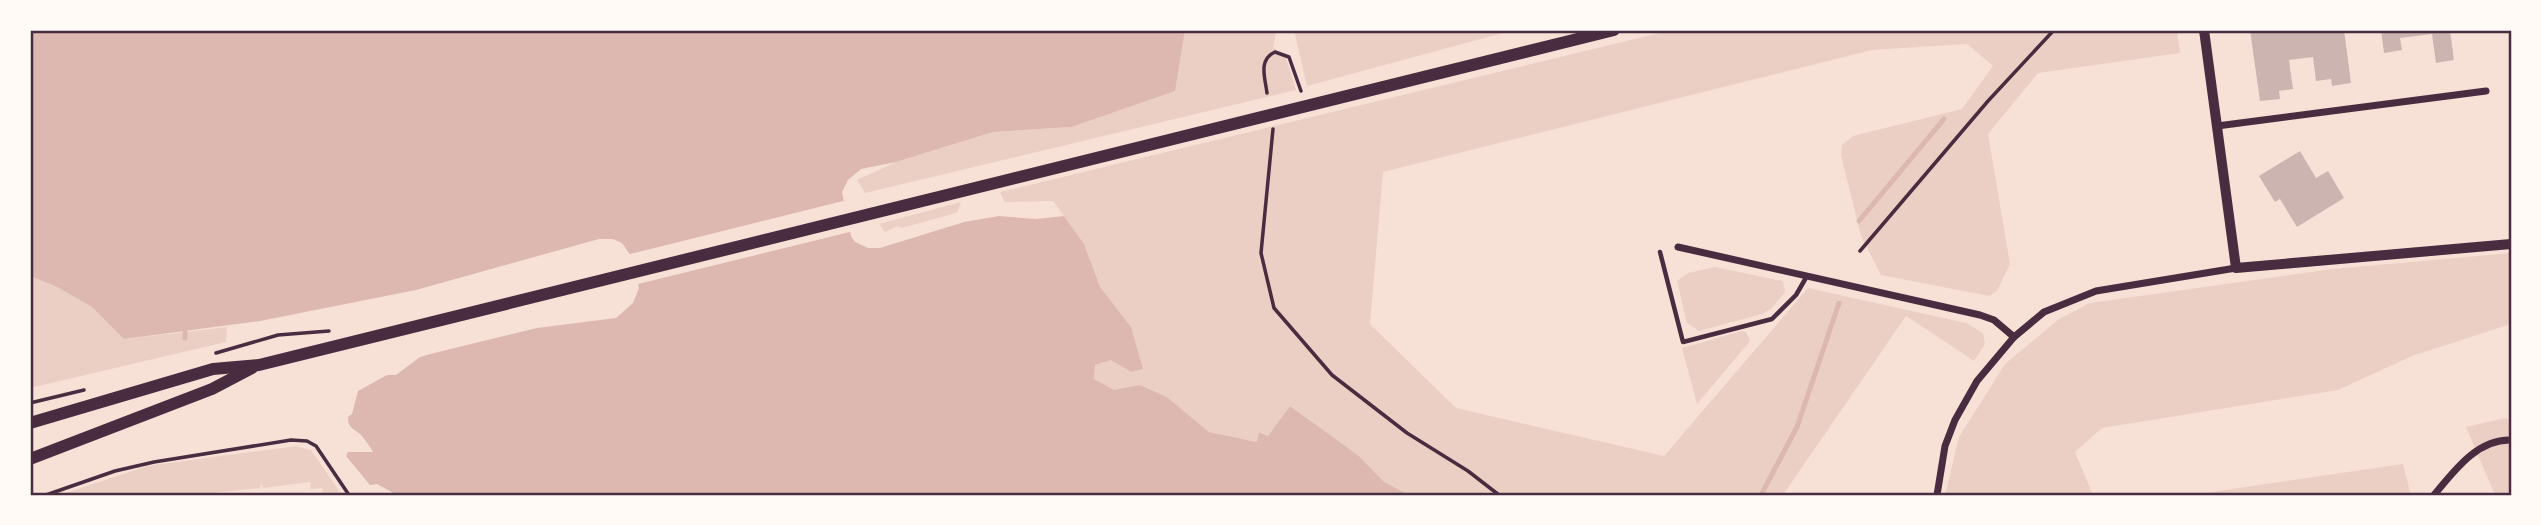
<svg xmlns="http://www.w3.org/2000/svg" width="2541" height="525" font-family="'Zilla Slab',serif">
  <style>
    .green { fill: #ebcfc5 }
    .water { fill: #dcb8b0 }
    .pier { fill: #f7e1d7 }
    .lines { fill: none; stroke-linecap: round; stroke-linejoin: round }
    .stream { stroke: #dcb8b0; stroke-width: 5 }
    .building { fill: #ccb4b1 }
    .path { stroke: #4a2c40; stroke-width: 3.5 }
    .service { stroke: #4a2c40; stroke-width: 4.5 }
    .minor { stroke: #4a2c40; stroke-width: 7 }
    .tertiary { stroke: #4a2c40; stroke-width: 10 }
    .secondary { stroke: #4a2c40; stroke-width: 12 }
    .neatline { fill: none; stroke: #4a2c40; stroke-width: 2.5 }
  </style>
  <rect width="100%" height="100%" fill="#f7e1d7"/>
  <g class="green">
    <path d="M1185,30h92l-4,17 13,11 10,32 -431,103 -8,-13 39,-18 97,-30 78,-5 112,-87z"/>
    <path d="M1294,30h220l-207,56z"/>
    <path d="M1672,30h505l3,23 -142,20 -50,61 22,130 -13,27 -8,5 -108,-21 -20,-39 -20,-81 1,-10 11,-9 109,-27 31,-43 -26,-22 -95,6 -489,122 -13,152 86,84 208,48 144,-168 158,35 17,10 2,11 -11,17 -68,-45 -123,179h-374l-26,-14 -24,-25 -69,-50 -22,30 -8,-4 -3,10 -48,-10 -42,-35 -27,-12 -25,7 -21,-13 1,-14 17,-5 19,12v-45l-32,-40 -15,-43 -31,-43 -48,1 -5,-10z"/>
    <path d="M961,202l-4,10 -5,2 -50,14 -4,-2 -13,6 -6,-8z"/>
    <path d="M2511,253v71l-99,32 -74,34 -236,38 -27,24 18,43h-148l14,-58 46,-73 54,-45 31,-16 242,-34z"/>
    <path d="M1715,267l68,14 2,11 -14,17 -9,5 -63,17 -12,-8 -10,-42 11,-8z"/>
    <path d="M30,276l29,12 33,19 33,32 102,-12 -1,15 -196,46z"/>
    <path d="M1742,331l4,1 4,9 -53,63 -15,-56z"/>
    <path d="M2505,418l6,2v75h-16l-29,-68z"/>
    <path d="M296,446l15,4 31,45h-19l-1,-7 -11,1 -1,-7 -47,6 -2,-4 -1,4 -66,7h-134l87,-29z"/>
    <path d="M2403,464l8,31h-220z"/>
  </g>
  <path class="water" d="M30,30h1155l-10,61 -104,36 -78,5 -97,30 -35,7 -13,11 -6,12 9,44 4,6 13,6h12l84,-26 35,-6 37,3 28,-3 20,28 16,43 31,40 12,42 -12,3 -20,-12 -16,5 -1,14 20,11 26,-5 27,12 42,35 48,10 2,-10 9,4 22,-30 69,50 24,25 26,14h-1012l-20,-11 -7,1 -24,-29 2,-4h25c-3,-5 -7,-11 -11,-16 -7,-8 -14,-6 -14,-19l4,-3 6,-23 29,-16h9l24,-18 14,-4 103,-25 79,-10 17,-15 6,-15 -10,-35 -7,-10 -9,-4h-14l-183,51 -156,31 -136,18 -32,-32 -35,-20 -27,-11z"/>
  <path class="pier" d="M847,200l7,31 -220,54 -8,-30z"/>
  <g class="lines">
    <g class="stream">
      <path d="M1859,221l85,-102"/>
      <path d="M185,338v-7"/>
      <path d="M1761,495l36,-68 42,-124"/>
    </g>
  </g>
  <g class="building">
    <path d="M2250,30h35v2l59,-2 7,53 -19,3 -1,-7 -15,2 -3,-24 -24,3 4,29 -14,2 1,8 -20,2z"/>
    <path d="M2381,30h69l4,30 -18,3 -4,-29 -32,4 2,12 -18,3z"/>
    <path d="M2300,151l16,27 12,-7 16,27 -47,29 -17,-28 -5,3 -16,-26z"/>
  </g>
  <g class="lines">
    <g class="path">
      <path d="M1267,93c-2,-16 -9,-33 8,-41l14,5 12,34"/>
      <path d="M1273,129l-12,124 13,55 58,67 75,58 61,38 31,24"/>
      <path d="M1860,251l128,-150 66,-71"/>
      <path d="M216,353l62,-18 51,-4"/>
      <path d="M30,403l54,-13"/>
      <path d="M46,495l69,-24 39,-9 137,-22 16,1 9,5 33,49"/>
    </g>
    <path class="service" d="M1660,252l23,90 89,-23 24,-24 11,-19"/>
    <g class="minor">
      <path d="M2217,126l269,-35"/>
      <path d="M1678,247l302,68 14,5 20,17"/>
      <path d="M1937,495l8,-49 10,-26 22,-39 37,-44 30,-25 52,-21 140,-23"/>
      <path d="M2434,495c20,-24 43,-56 77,-55"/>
    </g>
    <path class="tertiary" d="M2204,30l32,238 275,-24"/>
    <g class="secondary">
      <path d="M30,423l183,-54 46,-4 1355,-335"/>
      <path d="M30,459l182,-70 40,-21"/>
    </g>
  </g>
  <rect width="2541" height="525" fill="none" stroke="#fffaf5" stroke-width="63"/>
  <rect x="32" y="32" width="2478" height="462" class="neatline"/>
</svg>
